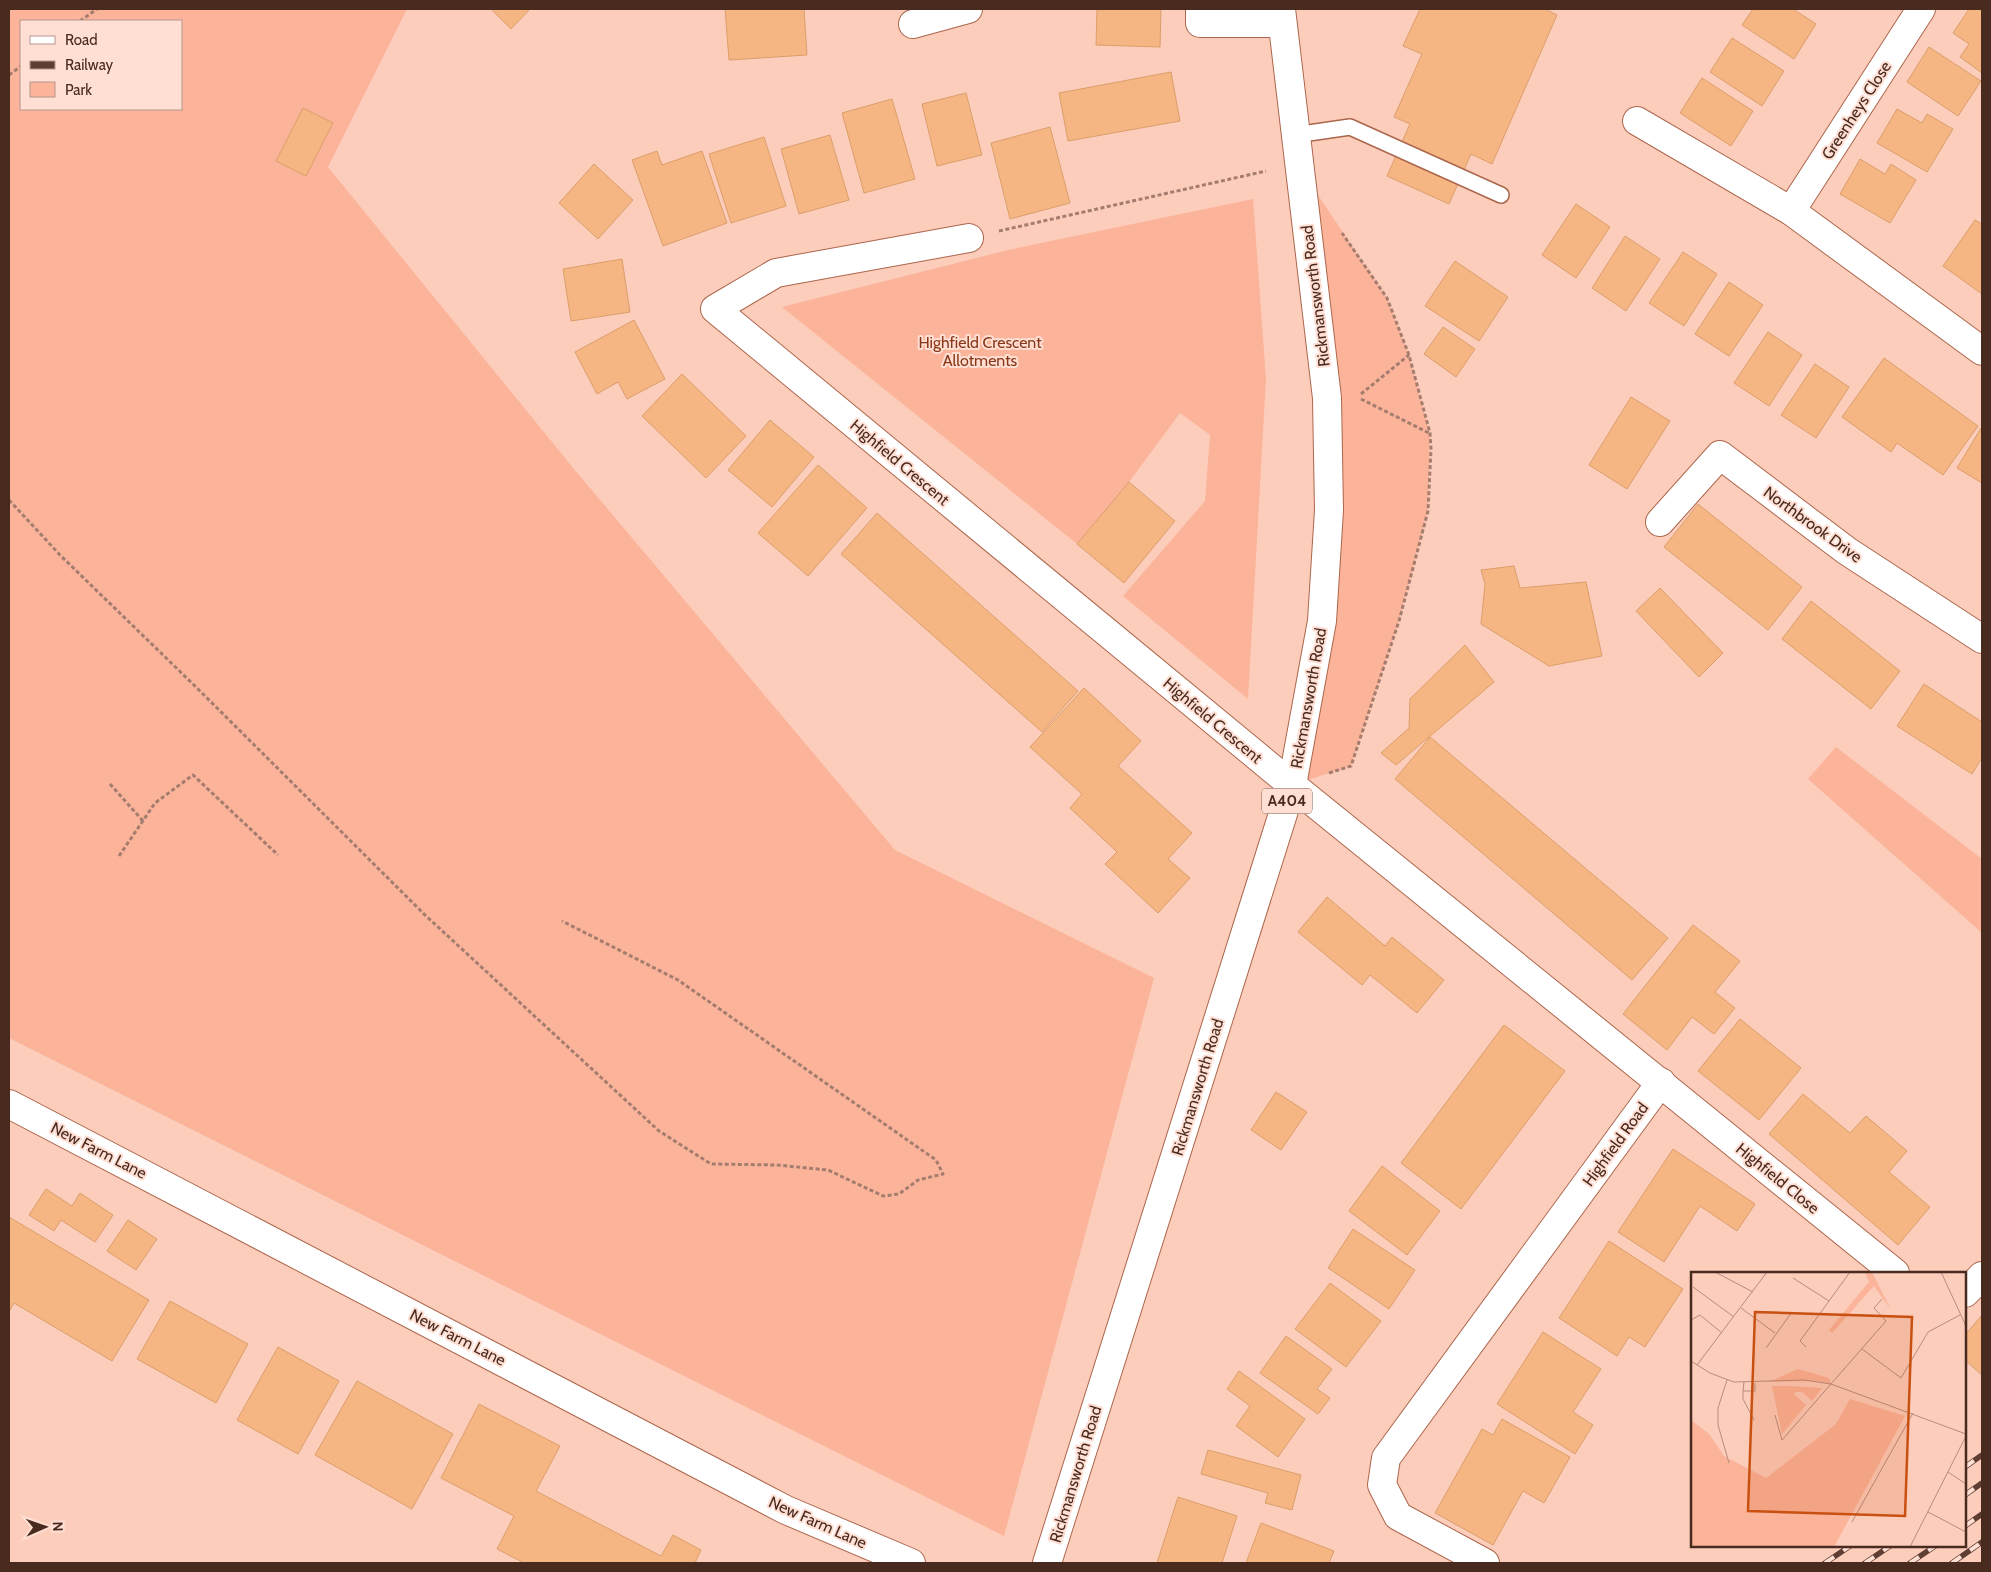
<svg xmlns="http://www.w3.org/2000/svg" width="1991" height="1572" font-family="Cabin,sans-serif">
  <style>
    .green { fill: #fbb39a; fill-rule: evenodd }
    .building { fill: #f5b683; stroke: #db9e6b }
    .lines { fill: none; stroke-linecap: round; stroke-linejoin: round }
    .lane-casing { stroke: #ac664c; stroke-width: 18 }
    .street-casing { stroke: #ac664c; stroke-width: 30 }
    .primary-casing { stroke: #ac664c; stroke-width: 30 }
    .path { stroke: #a57d6f; stroke-width: 3; stroke-dasharray: 4 2.5; stroke-linecap: butt }
    .lane { stroke: #fff; stroke-width: 15 }
    .street { stroke: #fff; stroke-width: 28 }
    .primary { stroke: #fff; stroke-width: 28 }
    .rail-casing { stroke: #5e3e32; stroke-width: 5.5 }
    .rail { stroke: #ffded3; stroke-width: 4; stroke-dasharray: 11; stroke-linecap: butt }
    .labels { text-anchor: middle; stroke-width: 4; stroke-linejoin: round; paint-order: stroke }
    .shield { fill: #ffded3; stroke: #7f6055; stroke-width: 1 }
    .shield-label { font-size: 15px; font-weight: bold; fill: #482a1f }
    .street-label { font-size: 16px; fill: #482a1f; stroke: #ffded3 }
    .park-label { font-size: 16px; fill: #883818; stroke: #ffded3 }
    .inset-road { fill: none; stroke: #b58c7d; stroke-width: 1 }
    .view { fill: #c85010; fill-opacity: 0.15; stroke: #c85010; stroke-width: 2.5 }
    .inset-edge { fill: none; stroke: #482a1f; stroke-width: 2.5 }
  </style>
  <rect width="100%" height="100%" fill="#fdcdbc"/>
  <g class="green">
    <path d="M9,9h398l-79,158 246,302 321,381 259,128 -150,558 -995,-498zM21,21h160v88h-160z"/>
    <path d="M1299,167l88,131 22,57 21,78 -2,78 -29,110 -48,145 -59,19 37,-275z"/>
    <path d="M1253,199l13,180 -18,320 -125,-103 82,-95 5,-66 -30,-22 -51,69 -52,62 -295,-237 226,-57z"/>
    <path d="M1836,747l146,112v74l-174,-154z"/>
  </g>
  <g class="building">
    <path d="M491,9h39l-19,20z"/>
    <path d="M725,9h79l3,46 -78,5z"/>
    <path d="M1097,9h64l-1,38 -64,-2z"/>
    <path d="M1420,9h125l12,6 -65,149 -21,-10 -22,50 -62,-28 23,-52 -16,-7 28,-63 -19,-8z"/>
    <path d="M1753,9h40l23,15 -22,35 -52,-34z"/>
    <path d="M1969,9h13v64l-22,-16 9,-13 -16,-11z"/>
    <path d="M1732,38l52,33 -22,35 -52,-34z"/>
    <path d="M1929,47l52,34 -23,35 -51,-34z"/>
    <path d="M1171,72l9,49 -112,20 -9,-48z"/>
    <path d="M1702,78l51,33 -22,35 -51,-33z"/>
    <path d="M966,93l16,62 -45,11 -15,-62z"/>
    <path d="M892,99l23,80 -51,14 -22,-80z"/>
    <path d="M303,108l30,15 -27,53 -30,-15z"/>
    <path d="M1897,109l25,14 5,-9 26,15 -26,43 -50,-29z"/>
    <path d="M1050,127l20,76 -60,16 -19,-76z"/>
    <path d="M830,135l19,65 -50,14 -18,-65z"/>
    <path d="M764,137l22,69 -55,17 -22,-69z"/>
    <path d="M657,151l5,14 40,-14 25,72 -64,23 -31,-86z"/>
    <path d="M1860,159l25,15 6,-10 25,16 -26,43 -50,-29z"/>
    <path d="M594,164l39,36 -35,39 -39,-36z"/>
    <path d="M1576,204l34,23 -34,51 -34,-23z"/>
    <path d="M1975,220l7,4v70l-39,-28z"/>
    <path d="M1625,236l35,23 -34,52 -34,-23z"/>
    <path d="M1683,252l34,22 -33,52 -35,-23z"/>
    <path d="M622,259l8,53 -59,9 -8,-52z"/>
    <path d="M1455,261l53,36 -29,44 -54,-35z"/>
    <path d="M1729,282l34,23 -34,51 -34,-22z"/>
    <path d="M634,320l31,59 -38,20 -9,-17 -21,12 -22,-42z"/>
    <path d="M1443,327l32,22 -19,28 -32,-23z"/>
    <path d="M1768,332l34,23 -33,51 -35,-23z"/>
    <path d="M1884,358l94,68 -35,49 -46,-32 -6,9 -49,-35z"/>
    <path d="M1815,364l34,23 -33,51 -35,-23z"/>
    <path d="M682,374l64,62 -40,42 -64,-62z"/>
    <path d="M1631,397l39,24 -43,68 -38,-24z"/>
    <path d="M770,420l44,37 -42,50 -44,-37z"/>
    <path d="M1981,428h1v55l-25,-15z"/>
    <path d="M818,465l49,43 -59,68 -50,-43z"/>
    <path d="M1129,482l46,39 -51,62 -47,-39z"/>
    <path d="M1698,504l104,83 -34,43 -104,-83z"/>
    <path d="M877,513l201,178 -36,41 -201,-178z"/>
    <path d="M1514,566l6,22 66,-6 16,74 -53,10 -68,-42 4,-40 -4,-14z"/>
    <path d="M1660,588l63,65 -24,24 -63,-66z"/>
    <path d="M1811,601l89,70 -29,38 -89,-70z"/>
    <path d="M1465,645l29,37 -98,83 -15,-12 28,-25 1,-29z"/>
    <path d="M1924,684l58,38v36l-10,16 -75,-48z"/>
    <path d="M1084,688l57,53 -23,25 74,67 -24,26 22,19 -32,35 -53,-49 12,-12 -47,-44 12,-14 -52,-47z"/>
    <path d="M1430,737l238,201 -36,42 -237,-201z"/>
    <path d="M1327,897l58,49 7,-9 52,43 -27,33 -47,-38 -8,10 -64,-53z"/>
    <path d="M1693,925l47,36 -25,31 20,16 -21,26 -22,-17 -25,33 -44,-36z"/>
    <path d="M1740,1019l61,49 -42,52 -61,-49z"/>
    <path d="M1504,1025l61,46 -104,138 -60,-46z"/>
    <path d="M1276,1092l31,20 -26,38 -30,-20z"/>
    <path d="M1803,1094l47,39 16,-17 41,35 -18,21 41,35 -32,38 -129,-111z"/>
    <path d="M1673,1149l82,55 -18,27 -37,-25 -36,56 -46,-30z"/>
    <path d="M1382,1166l58,45 -33,44 -58,-44z"/>
    <path d="M46,1189l26,17 8,-13 33,22 -18,27 -34,-22 -7,11 -25,-16z"/>
    <path d="M9,1217l140,83 -37,61 -98,-58 -5,9z"/>
    <path d="M128,1220l29,19 -21,31 -29,-19z"/>
    <path d="M1353,1229l62,41 -26,39 -61,-41z"/>
    <path d="M1609,1241l74,48 -38,58 -16,-10 -12,19 -58,-38z"/>
    <path d="M1330,1283l51,38 -35,46 -51,-38z"/>
    <path d="M170,1301l78,43 -32,59 -79,-44z"/>
    <path d="M1982,1315v60l-17,-15v-25z"/>
    <path d="M1543,1332l58,37 -28,43 20,13 -18,29 -78,-50z"/>
    <path d="M1286,1336l46,33 -15,20 13,9 -12,16 -58,-41z"/>
    <path d="M278,1347l61,34 -41,73 -61,-34z"/>
    <path d="M1239,1371l66,48 -27,38 -42,-31 14,-20 -23,-17z"/>
    <path d="M357,1381l96,53 -41,75 -97,-54z"/>
    <path d="M479,1404l81,42 -24,45 125,65 12,-21 28,15 -6,13h-171l-27,-14 17,-33 -73,-38z"/>
    <path d="M1502,1419l68,38 -26,46 -21,-12 -30,54 -58,-32 47,-84 11,6z"/>
    <path d="M1208,1450l93,25 -9,35 -27,-7 3,-10 -67,-19z"/>
    <path d="M1178,1497l59,19 -15,47h-65z"/>
    <path d="M1261,1523l73,28 -5,12h-83z"/>
  </g>
  <g class="lines">
    <g class="lane-casing">
      <path id="lane" d="M1295,135l55,-8 151,68"/>
    </g>
    <g class="street-casing">
      <g id="street">
        <path d="M1200,9v14h81"/>
        <path d="M913,24l55,-15"/>
        <path d="M1637,121l154,90 191,140"/>
        <path d="M1791,211l130,-202"/>
        <path d="M969,238l-193,35 -61,36 577,476 603,488"/>
        <path d="M1660,522l60,-67 127,96 135,88"/>
        <path d="M9,1104l777,406 125,53"/>
        <path d="M1965,1293l17,-17"/>
        <path d="M1485,1563l-87,-47 -16,-31 4,-27 275,-376"/>
      </g>
    </g>
    <g class="primary-casing">
      <path id="primary" d="M1047,1563l245,-778 30,-164 7,-111 -2,-112 -46,-389"/>
    </g>
    <g class="path">
      <path d="M80,21l17,-12"/>
      <path d="M9,75l12,-9"/>
      <path d="M999,231l267,-60"/>
      <path d="M1361,394l48,-39"/>
      <path d="M1361,399l68,34"/>
      <path d="M9,500l51,55 137,133 228,227 234,216 52,33 66,1 51,5 55,26 16,-2 19,-14 25,-6 -7,-14 -258,-180 -116,-59"/>
      <path d="M1329,773l22,-7 48,-145 29,-110 3,-62 -1,-16 -21,-78 -22,-57 -45,-65"/>
      <path d="M110,784l33,37"/>
      <path d="M119,856l36,-53 38,-28 85,80"/>
    </g>
    <use href="#lane" class="lane"/>
    <use href="#street" class="street"/>
    <use href="#primary" class="primary"/>
    <g class="rail-casing">
      <g id="rail">
        <path d="M1965,1467l17,-12"/>
        <path d="M1965,1495l17,-12"/>
        <path d="M1965,1526l17,-12"/>
        <path d="M1825,1563l25,-17"/>
        <path d="M1865,1563l25,-17"/>
        <path d="M1910,1563l25,-17"/>
        <path d="M1952,1563l30,-21"/>
      </g>
    </g>
    <use href="#rail" class="rail"/>
  </g>
  <g class="labels">
    <rect class="shield" x="1262" y="788.5" width="50" height="25" rx="4"/>
    <g class="shield-label">
      <text x="1287" y="806">A404</text>
    </g>
    <g class="street-label">
      <text transform="translate(1856 110) rotate(-57)" y="6">Greenheys Close</text>
      <text transform="translate(1315 296) rotate(-97)" y="6">Rickmansworth Road</text>
      <text transform="translate(900 462) rotate(40)" y="6">Highfield Crescent</text>
      <text transform="translate(1813 524) rotate(36)" y="6">Northbrook Drive</text>
      <text transform="translate(1308 698) rotate(-80)" y="6">Rickmansworth Road</text>
      <text transform="translate(1213 720) rotate(40)" y="6">Highfield Crescent</text>
      <text transform="translate(1197 1087) rotate(-73)" y="6">Rickmansworth Road</text>
      <text transform="translate(1615 1144) rotate(-54)" y="6">Highfield Road</text>
      <text transform="translate(99 1150) rotate(27)" y="6">New Farm Lane</text>
      <text transform="translate(1778 1178) rotate(39)" y="6">Highfield Close</text>
      <text transform="translate(458 1337) rotate(27)" y="6">New Farm Lane</text>
      <text transform="translate(1075 1474) rotate(-73)" y="6">Rickmansworth Road</text>
      <text transform="translate(818 1522) rotate(24)" y="6">New Farm Lane</text>
    </g>
    <g class="park-label">
      <text x="980" y="348">Highfield Crescent<tspan x="980" dy="18">Allotments</tspan></text>
    </g>
  </g>
  <g transform="translate(1691 1272)">
    <rect width="275" height="275" fill="#fdcdbc"/>
    <path d="M174,0h7l19,38 -17,-24 -42,47 -3,-3 40,-48zM107,97l31,9 2,6 -16,-3 -46,1zM81,114h18l32,2 -10,13 -10,-9h-6l-2,2 12,11 -24,29zM159,127l55,17 -71,131h-143v-127l18,14 15,22 42,22 70,-54z" fill="#fbb39a"/>
    <path class="inset-road" d="M24,0l38,20M250,0l25,54M102,6l36,23M2,15l41,30M50,36l34,25M0,48l9,-5 22,18M115,75l-6,-6 50,-69M75,76l26,-36M171,77l39,29 27,-46 32,-17M0,89l19,12 24,9 70,-2 27,4 135,50M6,93l70,-93M36,108l-9,28v17l11,38M53,110l-1,9h12v-8M52,119v8l11,21M84,143l7,25 104,-119 -12,-13 8,-9M257,200l18,12M237,240l38,20M161,250l61,-109M219,275l56,-111"/>
    <path class="view" d="M64,40l157,5 -7,199 -157,-5z"/>
    <rect width="275" height="275" class="inset-edge"/>
  </g>
  <rect width="1991" height="1572" fill="none" stroke="#482a1f" stroke-width="20"/>
  <rect x="20" y="20" width="162" height="90" fill="#ffded3" stroke="#b6968b"/>
  <rect x="30" y="36" width="25" height="8" fill="#ffffff" stroke="#b6968b"/>
  <text x="65" y="45" font-size="15" fill="#482a1f">Road</text>
  <rect x="30" y="61" width="25" height="8" fill="#5e3e32" stroke="#b6968b"/>
  <text x="65" y="70" font-size="15" fill="#482a1f">Railway</text>
  <rect x="30" y="82" width="25" height="15" fill="#fbb39a" stroke="#b6968b"/>
  <text x="65" y="95" font-size="15" fill="#482a1f">Park</text>
  <g transform="translate(45 1527) rotate(88)" stroke="#ffded3" stroke-width="4" paint-order="stroke">
  <path d="M0-4L9 19L0 12L-9 19Z" fill="#482a1f"/>
  <text y="-8" font-size="14" font-weight="bold" text-anchor="middle" fill="#482a1f">N</text>
  </g>
</svg>
